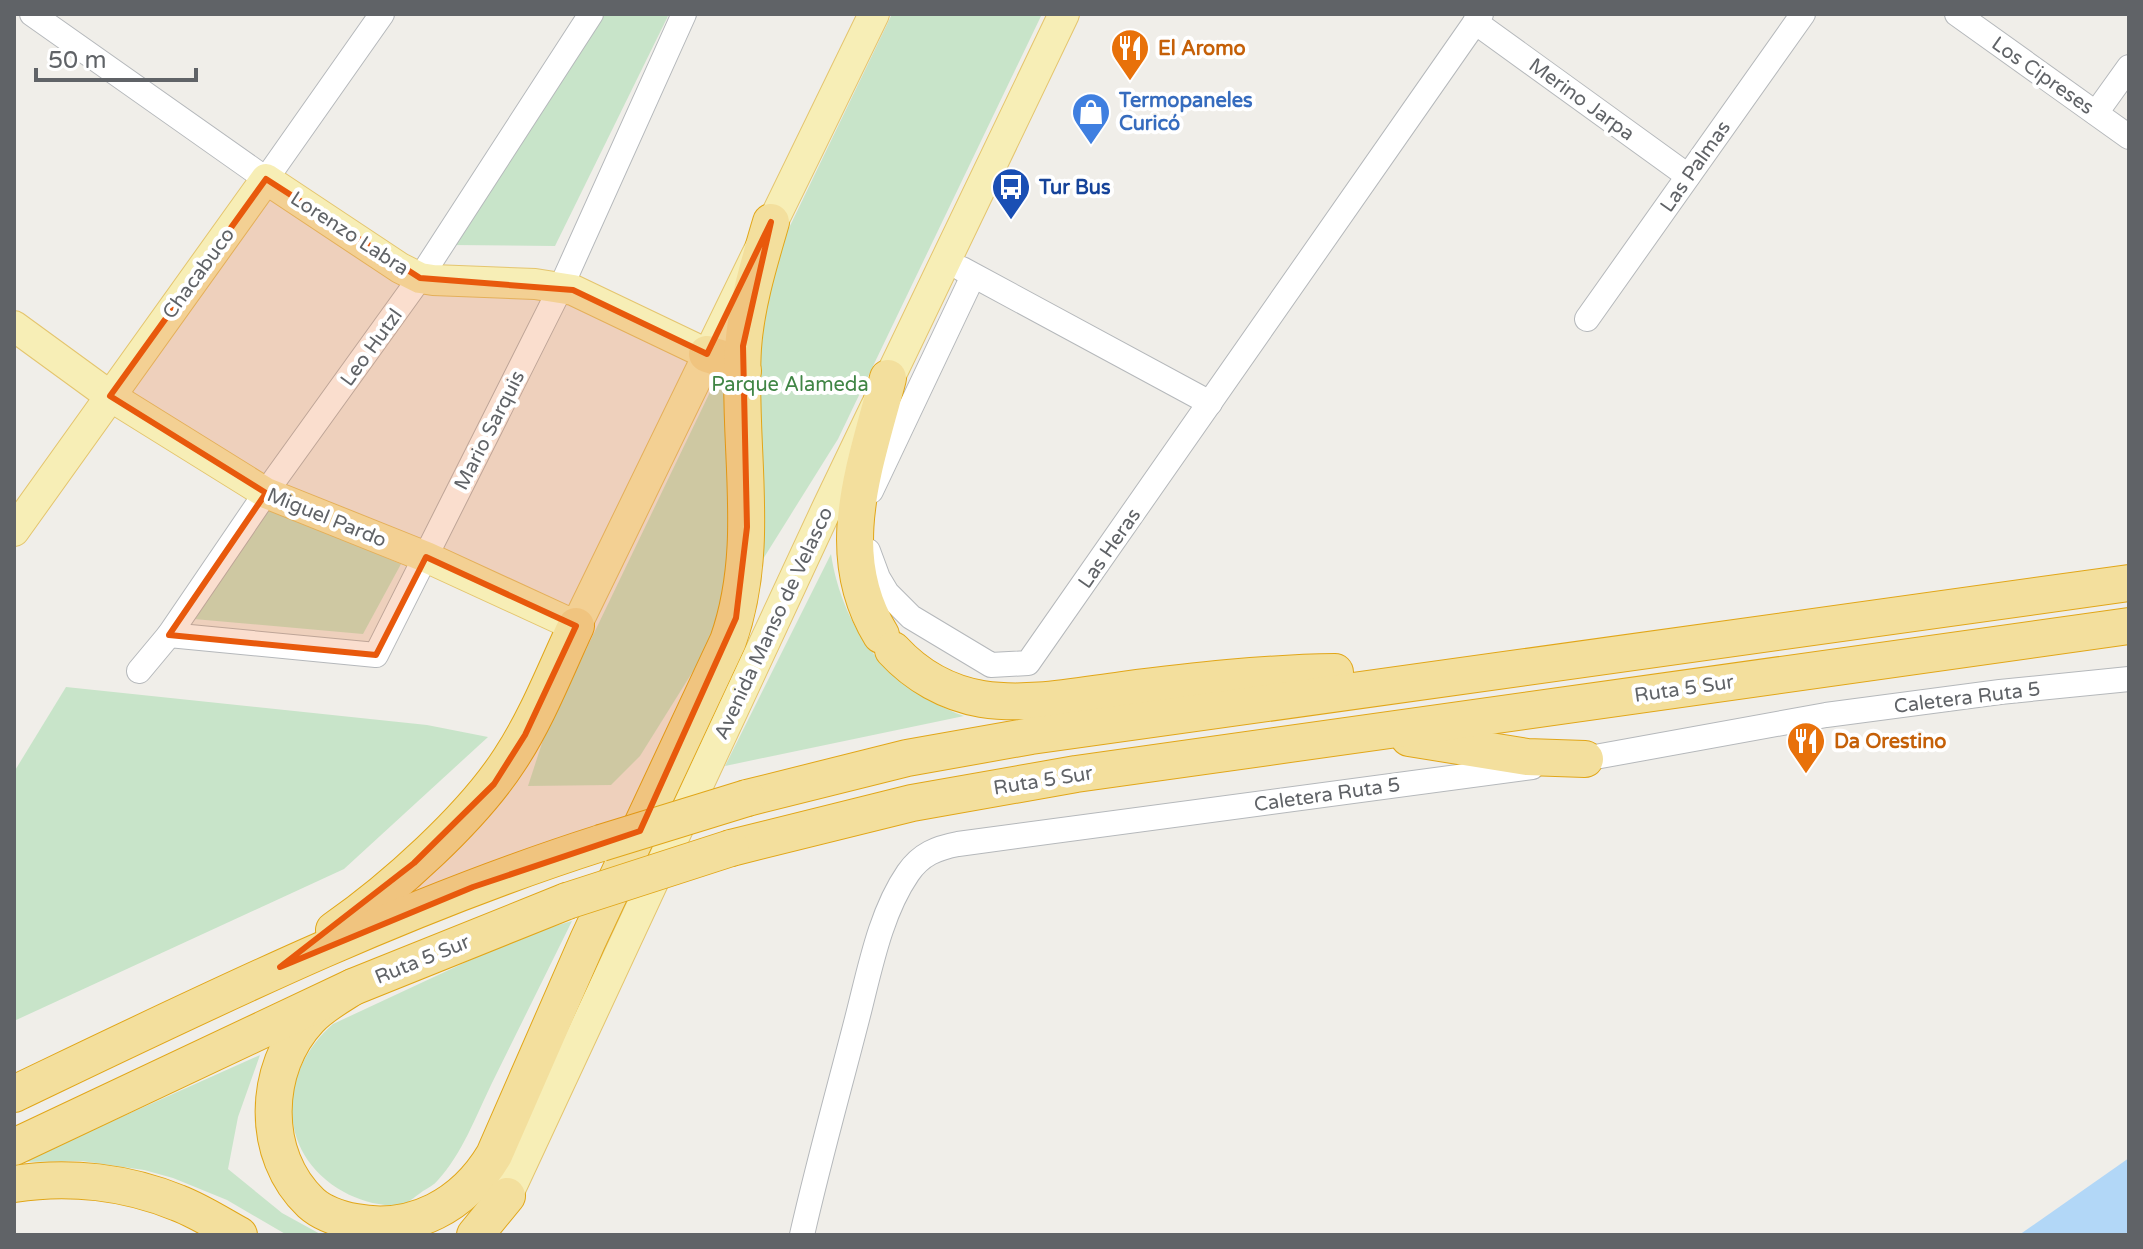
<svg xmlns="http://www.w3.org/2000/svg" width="2143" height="1249" font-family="'Varela Round',sans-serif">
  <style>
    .green { fill: #c8e4c9 }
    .water { fill: #b2d7f7 }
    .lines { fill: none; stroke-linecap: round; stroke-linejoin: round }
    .minor-casing { stroke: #b5b8bb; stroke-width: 26 }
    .major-casing { stroke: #e4c56e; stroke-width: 32 }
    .highway-casing { stroke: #e1a618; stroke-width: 38 }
    .minor { stroke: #fff; stroke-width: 24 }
    .major { stroke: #f7eeb6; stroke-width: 30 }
    .highway { stroke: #f3df9d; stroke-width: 36 }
    .highway-bridge-casing { stroke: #e1a618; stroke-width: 38; stroke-linecap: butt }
    .highway-bridge { stroke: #f3df9d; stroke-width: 36 }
    .marked { fill: #e8590c; fill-opacity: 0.2; stroke: #e8590c; stroke-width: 6; stroke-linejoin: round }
    .labels { text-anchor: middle; stroke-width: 8; stroke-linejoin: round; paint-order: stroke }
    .food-label { font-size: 20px; font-weight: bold; fill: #c56008; stroke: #fff; text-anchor: start }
    .street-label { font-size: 20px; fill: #606367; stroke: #fff }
    .shop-label { font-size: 20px; font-weight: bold; fill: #366cbe; stroke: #fff; text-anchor: start }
    .transit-label { font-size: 20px; font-weight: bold; fill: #164399; stroke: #fff; text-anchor: start }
    .park-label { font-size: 20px; fill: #408545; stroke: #fff }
  </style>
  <rect width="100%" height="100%" fill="#f0eee9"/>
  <g class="green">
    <path d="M605,14h64l-114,232 -103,-1z"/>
    <path d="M892,14h150l-204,425 -198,317 -29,29 -83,1 16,-49z"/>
    <path d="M268,508l133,56 -38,70 -169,-15z"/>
    <path d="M831,554c12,78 59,135 133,162l-239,50z"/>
    <path d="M66,687l361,38 61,12 -144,132 -330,152v-249z"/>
    <path d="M572,921c-27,55 -54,109 -81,164 -15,31 -29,69 -53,95 -4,5 -10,8 -15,11 -6,4 -13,11 -20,13 -19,4 -43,-3 -59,-12 -69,-38 -66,-120 -11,-168l191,-89z"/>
    <path d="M260,1055l-22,62 -10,52 54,44 40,22h-35l-60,-35 -54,-22 -29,-8 -62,-9 -61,1z"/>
  </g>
  <path class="water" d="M2129,1158v77h-110z"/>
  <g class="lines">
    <g class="minor-casing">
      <g id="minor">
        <path d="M32,14l234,165 116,-165"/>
        <path d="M1957,14l172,123"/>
        <path d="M1475,22l213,154"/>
        <path d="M2096,113l33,-46"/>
        <path d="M962,269l248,134"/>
        <path d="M1587,319l216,-305"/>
        <path d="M871,491l102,-215"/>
        <path d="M868,551l10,27 9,15 24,24 80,48 37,-2 453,-649"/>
        <path d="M169,635l207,20 185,-368 123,-273"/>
        <path d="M139,671l30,-36 107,-157 144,-200 171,-264"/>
        <path d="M1573,761l253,-46 174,-23 129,-13"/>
        <path d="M802,1235c16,-71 36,-142 54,-212 13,-49 23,-108 52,-150 13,-19 29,-25 50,-29l574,-77"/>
      </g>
    </g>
    <g class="major-casing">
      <g id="major">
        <path d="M14,326l96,70 156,97 160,64 150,69 298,-612"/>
        <path d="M14,531l252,-352 134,89 20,10 13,2 102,4 38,6 134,64"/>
        <path d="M507,1196l321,-690 236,-492"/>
      </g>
    </g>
    <g class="highway-casing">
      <g id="highway">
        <path d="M707,354l26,8 10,9"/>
        <path d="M881,635c-51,-83 -15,-170 7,-257"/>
        <path d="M893,650c23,25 54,43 89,49 46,7 94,-3 140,-9 71,-9 141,-17 213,-18"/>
        <path d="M1409,738l118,19 58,2"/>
        <path d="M747,798l160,-40 124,-22 1098,-153"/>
        <path d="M731,848l181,-45 164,-29 1053,-148"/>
        <path d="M334,930c59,-41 138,-112 176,-171 27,-41 45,-88 66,-133"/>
        <path d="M353,987c-16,10 -32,19 -44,32 -46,49 -49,136 2,184 11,10 29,16 44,19 58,11 109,-17 139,-67l94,-215 140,-299c34,-96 9,-194 15,-293 3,-43 16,-85 28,-126"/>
        <path d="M14,1094c192,-92 383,-186 587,-251"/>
        <path d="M14,1147l339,-160 214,-86"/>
        <path d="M14,1184c55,-9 113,-2 164,19 21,8 41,21 61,32"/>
        <path d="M475,1235l32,-39"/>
      </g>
    </g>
    <use href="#minor" class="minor"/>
    <use href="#major" class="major"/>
    <use href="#highway" class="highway"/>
    <g class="highway-bridge-casing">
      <g id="highway-bridge">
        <path d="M601,843l146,-45"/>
        <path d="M567,901l164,-53"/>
      </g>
    </g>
    <use href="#highway-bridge" class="highway-bridge"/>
  </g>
  <path class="marked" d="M266,179l154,99 153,12 134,64 64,-132 -28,124 4,181 -11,91 -96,213 -167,56 -193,80 134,-104 80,-79 31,-49 51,-109 -150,-69 -50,98 -207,-20 97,-142 -156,-97z"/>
  <defs>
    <g id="restaurant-pin" transform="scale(2)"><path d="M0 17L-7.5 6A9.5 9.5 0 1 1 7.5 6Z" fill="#e8710a" stroke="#fff"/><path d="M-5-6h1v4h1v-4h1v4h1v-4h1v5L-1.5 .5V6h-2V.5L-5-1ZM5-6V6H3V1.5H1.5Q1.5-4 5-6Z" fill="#fff"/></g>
    <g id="shop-pin" transform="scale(2)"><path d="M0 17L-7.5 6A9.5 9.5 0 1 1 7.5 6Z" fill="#3f7fe0" stroke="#fff"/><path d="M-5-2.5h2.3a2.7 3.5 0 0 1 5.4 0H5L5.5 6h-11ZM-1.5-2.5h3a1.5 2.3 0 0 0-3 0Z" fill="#fff"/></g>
    <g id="bus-pin" transform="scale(2)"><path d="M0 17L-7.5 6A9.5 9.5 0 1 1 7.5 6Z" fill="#1a4fb4" stroke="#fff"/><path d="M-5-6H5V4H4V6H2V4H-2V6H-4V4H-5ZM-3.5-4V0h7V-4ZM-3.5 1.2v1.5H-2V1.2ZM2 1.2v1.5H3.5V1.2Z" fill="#fff"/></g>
  </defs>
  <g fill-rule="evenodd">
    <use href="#restaurant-pin" x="1130" y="48"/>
    <use href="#shop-pin" x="1091" y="112"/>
    <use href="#bus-pin" x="1011" y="187"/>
    <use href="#restaurant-pin" x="1806" y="741"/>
  </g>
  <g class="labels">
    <g class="food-label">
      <text x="1158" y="55">El Aromo</text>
      <text x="1834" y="748">Da Orestino</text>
    </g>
    <g class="street-label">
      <text transform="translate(2043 75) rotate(35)" y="7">Los Cipreses</text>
      <text transform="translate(1582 99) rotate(36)" y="7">Merino Jarpa</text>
      <text transform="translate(1695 166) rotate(-55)" y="7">Las Palmas</text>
      <text transform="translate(350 233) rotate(33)" y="7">Lorenzo Labra</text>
      <text transform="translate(198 273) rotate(-54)" y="7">Chacabuco</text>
      <text transform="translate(371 347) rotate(-54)" y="7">Leo Hutzl</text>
      <text transform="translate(489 430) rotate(-63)" y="7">Mario Sarquis</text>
      <text transform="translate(327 517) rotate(22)" y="7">Miguel Pardo</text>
      <text transform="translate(1109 548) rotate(-55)" y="7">Las Heras</text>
      <text transform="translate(773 623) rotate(-65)" y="7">Avenida Manso de Velasco</text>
      <text transform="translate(1684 688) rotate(-8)" y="7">Ruta 5 Sur</text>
      <text transform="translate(1967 697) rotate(-7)" y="7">Caletera Ruta 5</text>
      <text transform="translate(1043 780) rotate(-9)" y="7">Ruta 5 Sur</text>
      <text transform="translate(1327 794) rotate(-8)" y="7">Caletera Ruta 5</text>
      <text transform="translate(422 959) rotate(-22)" y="7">Ruta 5 Sur</text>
    </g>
    <g class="shop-label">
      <text x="1119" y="107">Termopaneles<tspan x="1119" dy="23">Curicó</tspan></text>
    </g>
    <g class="transit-label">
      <text x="1039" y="194">Tur Bus</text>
    </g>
    <g class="park-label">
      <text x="790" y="391">Parque Alameda</text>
    </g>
  </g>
  <rect width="2143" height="1249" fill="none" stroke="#606367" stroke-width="32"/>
  <path d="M36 68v12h160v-12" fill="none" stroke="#606367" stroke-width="4"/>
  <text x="48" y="68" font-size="24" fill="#606367" stroke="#ffffff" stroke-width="6" paint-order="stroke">50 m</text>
</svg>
